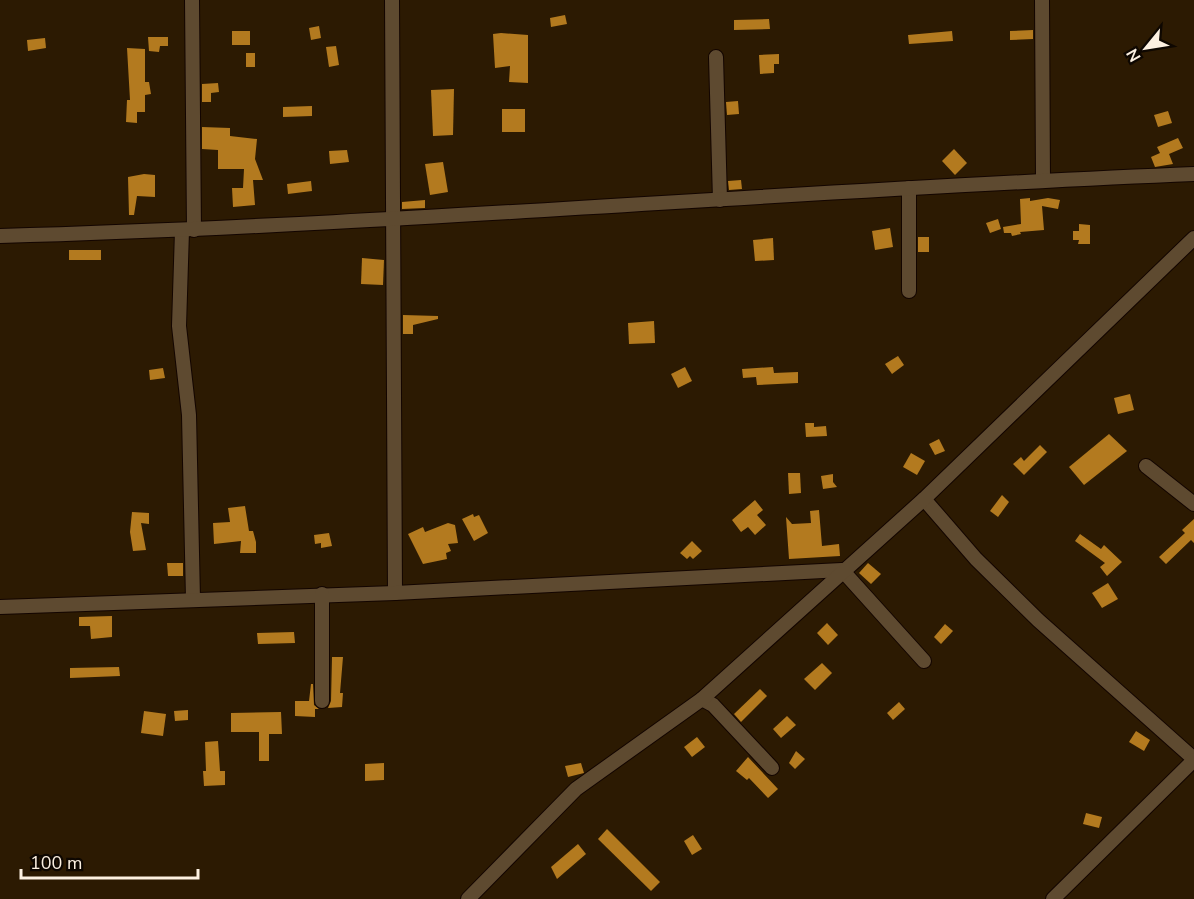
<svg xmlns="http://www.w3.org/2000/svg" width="1194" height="899" font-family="'Nunito Sans',sans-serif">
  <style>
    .building { fill: #b37a1f }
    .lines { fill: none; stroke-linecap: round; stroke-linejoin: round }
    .street-casing { stroke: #130500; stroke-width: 16 }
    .street { stroke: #5e4a30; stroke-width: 14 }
  </style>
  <rect width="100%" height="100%" fill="#2c1a02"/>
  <g class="building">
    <path d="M565,15l2,9 -16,3 -1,-9z"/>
    <path d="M769,19l1,10 -36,1v-10z"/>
    <path d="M319,26l2,12 -10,2 -2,-12z"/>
    <path d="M1033,30v9l-23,1v-9z"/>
    <rect x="232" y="31" width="18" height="14"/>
    <path d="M952,31l1,10 -44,3 -1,-9z"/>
    <path d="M501,33l27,2v48l-19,-1 1,-16 -15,2 -2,-34z"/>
    <path d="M148,37h20v9h-8l-1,6 -10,-1z"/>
    <path d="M45,38l1,10 -18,3 -1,-11z"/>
    <path d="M336,46l3,19 -10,2 -3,-20z"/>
    <path d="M127,48l18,1v33h4l2,12 -6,1v17h-8v11l-11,-1 1,-22h3z"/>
    <rect x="246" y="53" width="9" height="14"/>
    <path d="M779,54v10h-5v9l-14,1 -1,-19z"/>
    <path d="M218,83l1,9 -8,1v9h-9v-18z"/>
    <path d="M454,89l-1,46 -20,1 -2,-46z"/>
    <path d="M738,101l1,13 -12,1 -1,-13z"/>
    <path d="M312,106v10l-29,1v-10z"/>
    <rect x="502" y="109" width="23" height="23"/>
    <path d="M1168,111l4,12 -14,4 -4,-12z"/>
    <path d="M202,127l28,1v8l27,3 -2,20 8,21h-10l2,25 -22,2 -1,-19h11l1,-19h-26v-19l-16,-1z"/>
    <path d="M1178,138l5,10 -14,6 4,10 -18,3 -4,-10 9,-4 -3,-6z"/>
    <path d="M954,149l13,14 -12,12 -13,-14z"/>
    <path d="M347,150l2,12 -19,2 -1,-13z"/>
    <path d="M443,162l5,30 -18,3 -5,-31z"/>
    <path d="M144,174l11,1v22l-18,-1 -3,19h-5l-1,-38z"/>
    <path d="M741,180l1,9 -13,1 -1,-9z"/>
    <path d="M311,181l1,10 -24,3 -1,-10z"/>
    <path d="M1030,198v3l18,-3 12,2 -2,9 -16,-3 2,24 -24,2 1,2 -9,2 -1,-3h-7l-1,-6 18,-3 -1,-25z"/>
    <path d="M425,200v8l-23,1v-7z"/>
    <path d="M998,219l3,10 -11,4 -4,-10z"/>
    <path d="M1079,224l11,1v19h-12l1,-4h-6v-9h6z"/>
    <path d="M890,228l3,19 -18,3 -3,-19z"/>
    <rect x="918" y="237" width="11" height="15"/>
    <path d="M773,238l1,22 -19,1 -2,-21z"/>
    <rect x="69" y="250" width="32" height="10"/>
    <path d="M362,258l22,2 -1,25 -22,-1z"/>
    <path d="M403,315l35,1v3l-25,6v9h-10z"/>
    <path d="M654,321l1,22 -26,1 -1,-21z"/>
    <path d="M898,356l6,9 -12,9 -7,-10z"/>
    <path d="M685,367l7,14 -14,7 -7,-14z"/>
    <path d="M773,367l1,6 24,-1v11l-41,2 -1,-8 -13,1 -1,-9z"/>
    <path d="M163,368l2,10 -15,2 -1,-10z"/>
    <path d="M1130,394l4,16 -16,4 -4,-16z"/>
    <path d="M805,423h9v4l12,-1 1,10 -21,1z"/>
    <path d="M1109,434l18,17 -43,34 -15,-18z"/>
    <path d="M939,439l6,12 -10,4 -6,-11z"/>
    <path d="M1040,445l7,7 -23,23 -11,-11 8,-7 3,4z"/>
    <path d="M911,453l14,8 -8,14 -14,-8z"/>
    <path d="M788,473h12l1,20 -12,1z"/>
    <path d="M833,474v8l4,5 -14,2 -2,-13z"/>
    <path d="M1002,495l7,7 -11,15 -8,-6z"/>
    <path d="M755,500l8,10 -6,5 9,10 -11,10 -7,-8 -7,5 -9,-12z"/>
    <path d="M245,506l4,25h4l3,11v11h-16l1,-12 -27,3 -1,-21 17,-1 -2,-14z"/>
    <path d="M819,510l3,36 17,-2 1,12 -51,3 -3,-42 6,7 19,-1 -1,-12z"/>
    <path d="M132,512l17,1v11l-8,-1 5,27 -13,1 -3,-19z"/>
    <path d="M473,514l1,3 5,-2 9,18 -14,8 -12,-22z"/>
    <path d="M1194,519v24l-3,-3 -25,24 -7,-7 26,-24 -3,-3z"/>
    <path d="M448,523l7,2 3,18 -10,1 3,7 -5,2 1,6 -24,5 -15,-30 15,-7 2,5z"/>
    <path d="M329,533l3,13 -11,2v-5l-6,1 -1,-9z"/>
    <path d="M1080,534l21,15 3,-4 18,17 -15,14 -7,-9 5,-4 -30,-22z"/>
    <path d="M692,541l10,10 -9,8 -3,-3 -3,3 -7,-6z"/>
    <path d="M167,563h16v13h-15z"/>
    <path d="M868,563l13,11 -10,10 -12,-11z"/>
    <path d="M1108,583l10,16 -16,9 -10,-15z"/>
    <path d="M112,616v21l-21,2 -1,-13h-11v-9z"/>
    <path d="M827,623l11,12 -10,10 -11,-12z"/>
    <path d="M945,624l8,7 -12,13 -7,-7z"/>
    <path d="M294,632l1,11 -37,1 -1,-11z"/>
    <path d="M332,657h11l-3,36h3l-1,14 -14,1 3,-7z"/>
    <path d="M822,663l10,10 -17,17 -11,-11z"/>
    <path d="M119,667l1,9 -50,2v-10z"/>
    <path d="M311,684h2l1,21 5,4h-4v8l-20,-1v-15h14z"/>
    <path d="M760,689l7,7 -26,26 -7,-8z"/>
    <path d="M899,702l6,7 -12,11 -6,-7z"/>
    <path d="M188,710v10l-13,1 -1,-10z"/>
    <path d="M144,711l22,3 -3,22 -22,-3z"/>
    <path d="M281,712l1,22h-13v27h-10v-29h-28v-19z"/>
    <path d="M787,716l9,9 -15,13 -8,-9z"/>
    <path d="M1136,731l14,9 -6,11 -15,-9z"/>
    <path d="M697,737l8,10 -13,10 -8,-10z"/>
    <path d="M218,741l2,30h5v14l-21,1 -1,-15h3l-1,-29z"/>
    <path d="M796,751l9,8 -10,10 -6,-6z"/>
    <path d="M748,757l30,32 -10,9 -19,-20 -2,2 -11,-9z"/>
    <path d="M384,763v17l-19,1v-17z"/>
    <path d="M581,763l3,10 -16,4 -3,-11z"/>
    <path d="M1086,813l16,4 -3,11 -16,-4z"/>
    <path d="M607,829l53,53 -9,9 -53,-52z"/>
    <path d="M693,835l9,14 -10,6 -8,-14z"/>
    <path d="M578,844l8,10 -29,25 -6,-12z"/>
  </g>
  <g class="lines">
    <g class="street-casing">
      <g id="street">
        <path d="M192,0l2,230"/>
        <path d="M392,0l3,593"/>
        <path d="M1042,0l1,180"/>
        <path d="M716,57l4,143"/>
        <path d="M909,188v103"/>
        <path d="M182,231l-3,95 10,89 4,184"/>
        <path d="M0,236c398,-11 796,-46 1194,-62"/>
        <path d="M1146,466l48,38"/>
        <path d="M924,499l52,60 62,61 156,139"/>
        <path d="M0,607l395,-14 447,-23 82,91"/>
        <path d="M702,699l11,6 59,63"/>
        <path d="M322,701v-107"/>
        <path d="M468,899l108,-110 126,-90 222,-200 270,-261"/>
        <path d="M1053,899l141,-139"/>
      </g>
    </g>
    <use href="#street" class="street"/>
  </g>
  <g transform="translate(1146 48) rotate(240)" stroke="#0e0701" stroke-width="4.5" paint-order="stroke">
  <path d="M0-4.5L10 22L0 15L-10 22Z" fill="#fcf0e1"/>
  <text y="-9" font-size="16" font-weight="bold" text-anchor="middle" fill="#fcf0e1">N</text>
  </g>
  <path d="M21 869v9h177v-9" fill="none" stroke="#fcf0e1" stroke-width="3"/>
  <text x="30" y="869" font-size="18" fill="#fcf0e1" stroke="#0e0701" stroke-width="4.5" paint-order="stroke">100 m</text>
</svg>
